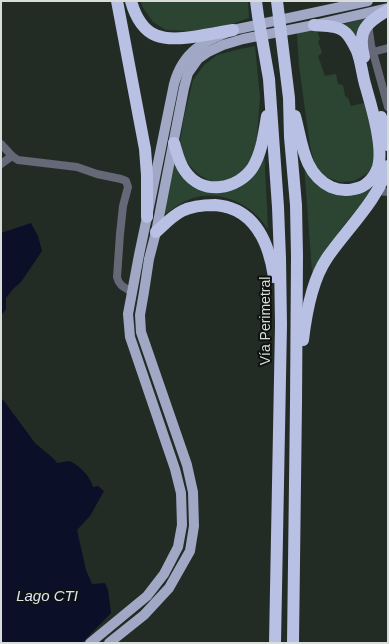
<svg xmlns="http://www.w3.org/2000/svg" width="389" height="644" font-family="Helvetica,sans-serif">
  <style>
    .green { fill: #2c4533 }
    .water { fill: #0c0f28 }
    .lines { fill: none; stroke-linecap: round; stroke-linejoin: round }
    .minor { stroke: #656877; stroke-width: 8 }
    .major { stroke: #a0a8c5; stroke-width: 10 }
    .highway { stroke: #b8c0e4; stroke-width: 12 }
    .labels { text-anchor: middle; stroke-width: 4; stroke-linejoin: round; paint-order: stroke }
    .street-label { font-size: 14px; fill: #d8ddd9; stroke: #0f1310 }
    .water-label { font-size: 15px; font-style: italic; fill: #dce2fa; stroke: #0f1310 }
  </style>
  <rect width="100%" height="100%" fill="#232b25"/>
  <g class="green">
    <path d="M141,1h107l1,17 -17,6 -34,6 -10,1 -22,-1 -13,-8 -11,-16z"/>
    <path d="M367,18l-8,26 -18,-19z"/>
    <path d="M317,30l3,10 -2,1 4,12 -4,3 7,20 11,-2 2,10 5,1 2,11 3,2 3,8 13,-3 12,48 -2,11 -6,11 -14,8 -14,1 -14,-5 -10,-8 -6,-23 -11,-80 -2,-33z"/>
    <path d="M255,46l5,51 -3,40 -4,21 -6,10 -12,11 -14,4 -13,-3 -10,-6 -8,-8 -7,-10 -3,-13 4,-26 9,-37 11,-15 13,-10 23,-6z"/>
    <path d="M264,147l4,82c-4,-5 -9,-12 -14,-16 -15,-14 -41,-22 -61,-15 -11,4 -20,10 -29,17l9,-56 21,25h48z"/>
    <path d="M304,163c6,18 10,20 26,29l50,-16 -6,12 -34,42 -28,42z"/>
  </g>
  <g class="water">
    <path d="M31,223l7,13 4,15 -21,31 -7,6 -8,10v11l-5,7v-83z"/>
    <path d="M1,398l3,3 31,42 19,16 3,4 13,-2c11,6 20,15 23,26l5,-1 6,5 -14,25 -13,14 9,40 6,14 13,-1 3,7 3,23 -28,29v1h-80l-2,-3z"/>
  </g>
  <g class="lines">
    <g class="minor">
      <path d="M368,24l3,21 17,62"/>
      <path d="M373,52l15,-4"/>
      <path d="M1,144l11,12 6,4 59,7 20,7 24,5 5,2 2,6 -5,19 -3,28 -3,43c2,9 7,10 15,15"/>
      <path d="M1,164l11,-8"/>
      <path d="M377,191l11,1"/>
    </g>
    <g class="major">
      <path d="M90,643l57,-47 17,-22 14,-27 4,-22 -1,-32 -6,-24 -45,-132 -2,-23 11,-59 8,-38 27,-133c9,-33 30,-43 59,-54l135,-29"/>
      <path d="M109,643l35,-28 25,-27 21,-37 4,-25 -1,-34 -6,-27 -46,-133 -1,-17 4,-23 5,-33 7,-27 28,-144 4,-15 10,-14 10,-7 15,-7 20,-6 71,-14 74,-17"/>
    </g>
    <g class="highway">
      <path d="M117,1l28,148 2,26v42"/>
      <path d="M131,1c11,39 33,41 68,35 12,-2 23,-4 34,-6"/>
      <path d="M256,1l2,15 11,63 9,128 2,51 1,67 -6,318"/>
      <path d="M277,1l12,97 1,39 6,68 1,51 -1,147 -3,240"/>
      <path d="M364,57c-7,-27 2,-34 24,-47"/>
      <path d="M295,116c7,25 8,58 36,71 7,3 15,4 23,2 12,-2 20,-11 24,-22 6,-20 -7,-62 -13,-83 -3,-11 -4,-23 -8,-33 -3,-6 -6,-13 -11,-18 -8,-8 -22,-7 -32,-8"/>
      <path d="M381,117l7,28"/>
      <path d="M174,143c3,10 5,20 11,28 17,25 53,19 68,-4 9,-15 11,-34 14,-51"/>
      <path d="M156,232c8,-7 16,-16 26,-21 10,-5 22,-6 33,-6 40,3 54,38 59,72"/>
      <path d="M303,340c3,-26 9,-60 24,-82 19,-28 52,-59 61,-92"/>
    </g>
  </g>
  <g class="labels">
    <g class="street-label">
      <text transform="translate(265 321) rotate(-90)" y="5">Vía Perimetral</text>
    </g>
    <g class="water-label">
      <text x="47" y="601">Lago CTI</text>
    </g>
  </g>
  <rect width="389" height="644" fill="none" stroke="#d8ddd9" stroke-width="4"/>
</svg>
